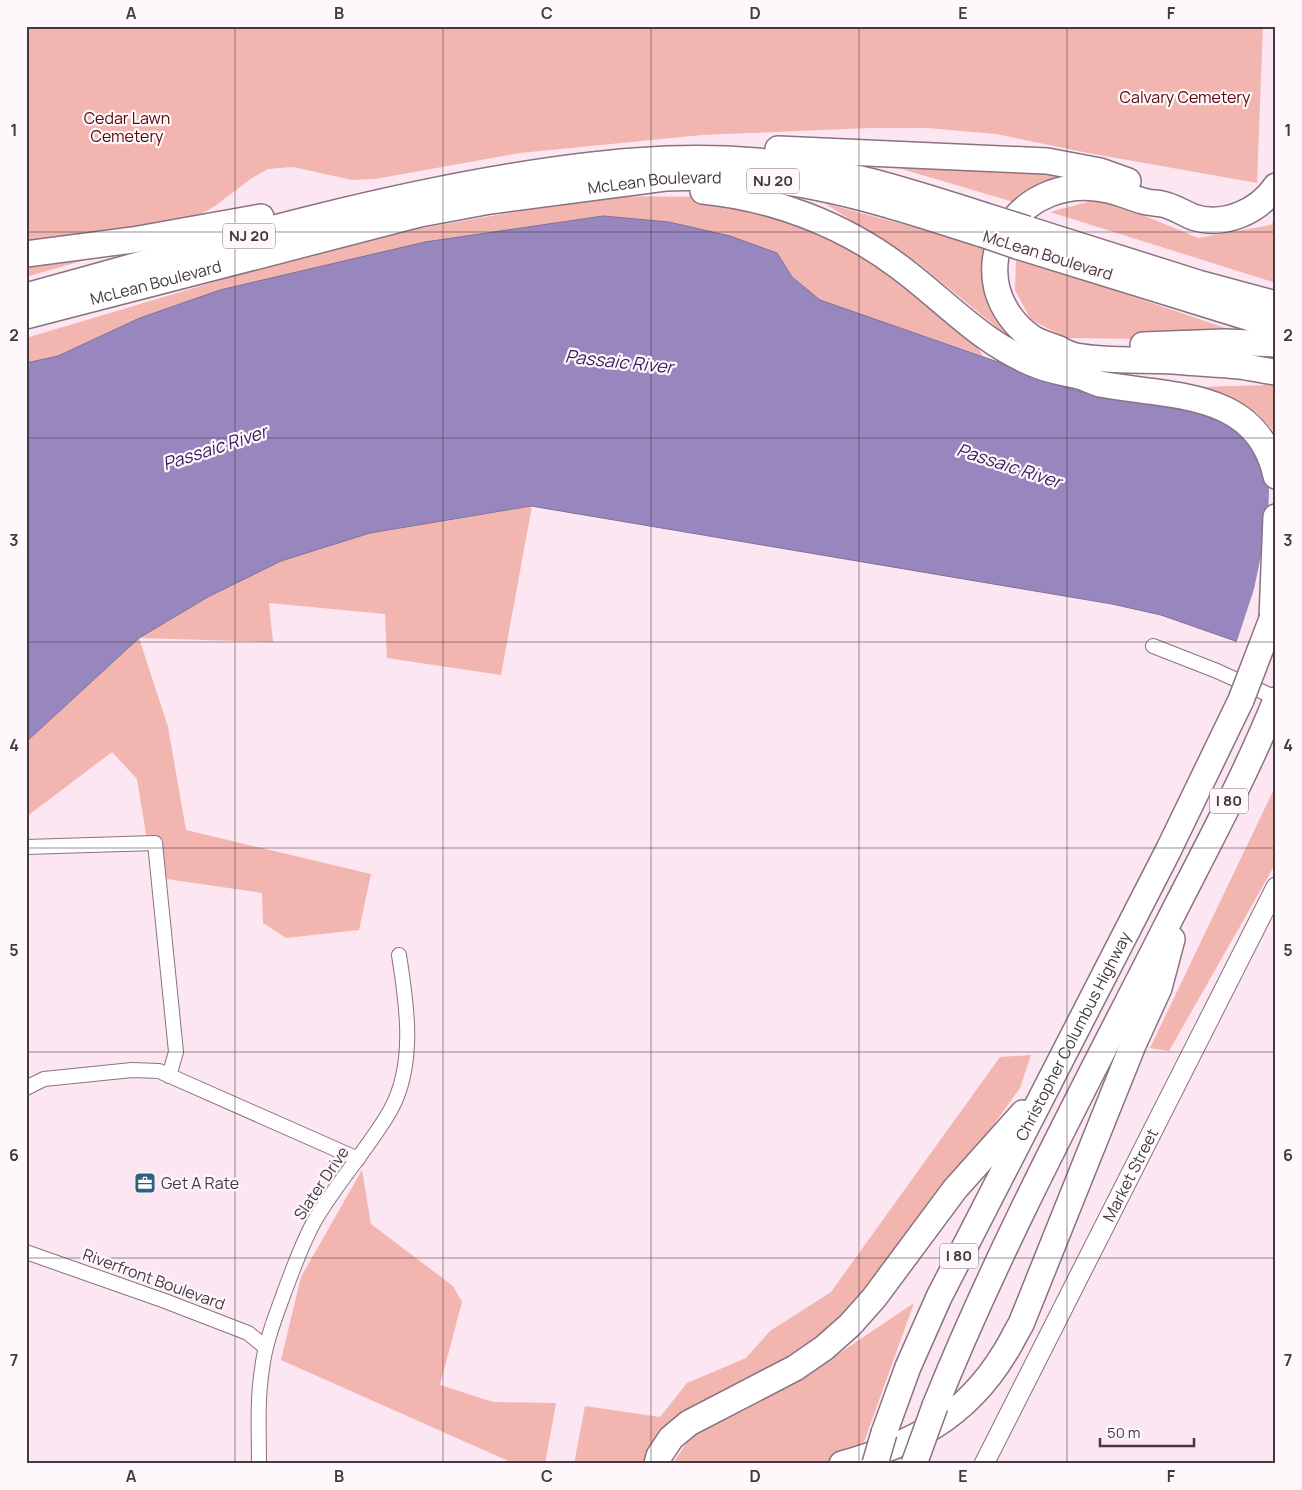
<svg xmlns="http://www.w3.org/2000/svg" width="1302" height="1490" font-family="Manrope,sans-serif">
  <style>
    .green { fill: #f3b5af }
    .water { fill: #9887bf; stroke: #7f7099 }
    .pier { fill: #fce6f2 }
    .lines { fill: none; stroke-linecap: round; stroke-linejoin: round }
    .street-casing { stroke: #8a7280; stroke-width: 16 }
    .secondary-casing { stroke: #8a7280; stroke-width: 21 }
    .highway-casing { stroke: #8a7280; stroke-width: 28 }
    .street { stroke: #fff; stroke-width: 14 }
    .secondary { stroke: #fff; stroke-width: 19 }
    .highway { stroke: #fff; stroke-width: 25 }
    .highway-bridge-casing { stroke: #8a7280; stroke-width: 28; stroke-linecap: butt }
    .highway-bridge { stroke: #fff; stroke-width: 25 }
    .grid { fill: none; stroke: #44393f; stroke-width: 1; stroke-opacity: 0.55 }
    .labels { text-anchor: middle; stroke-width: 4.5; stroke-linejoin: round; paint-order: stroke }
    .shield { fill: #fef8fc; stroke: #7c7278; stroke-width: 1 }
    .shield-label { font-size: 15px; font-weight: bold; fill: #44393f }
    .park-label { font-size: 16px; fill: #5a060a; stroke: #fef8fc }
    .street-label { font-size: 16px; fill: #44393f; stroke: #fef8fc }
    .poi-label { font-size: 16px; fill: #44393f; stroke: #fef8fc; text-anchor: start }
    .water-label { font-size: 18px; font-style: italic; fill: #381c60; stroke: #fef8fc }
    .neatline { fill: none; stroke: #44393f; stroke-width: 2 }
    .grid-label { font-size: 16px; text-anchor: middle; font-weight: bold; fill: #44393f }
  </style>
  <rect width="100%" height="100%" fill="#fce6f2"/>
  <g class="green">
    <path d="M26,26h1237l-6,157 -169,-30 -92,-19 -69,-6h-56l-169,7 -182,18 -145,26 -23,1 -59,-13 -25,2 -16,9 -37,28 -21,12 -18,5 -150,19z"/>
    <path d="M895,167l167,5 -45,31z"/>
    <path d="M605,196l102,1 74,14 75,32 114,93 13,20 -163,-56 -28,-23 -15,-24 -47,-17 -61,-14 -66,-6 -466,102 -79,38 -32,7v-25l232,-69 130,-35z"/>
    <path d="M1102,198l96,40 73,-13 5,-7v65l-226,-71z"/>
    <path d="M824,203l167,45 32,101 -106,-87z"/>
    <path d="M119,250l-93,27v-11z"/>
    <path d="M1016,257l236,80 -112,2 -73,-1 -36,-18 -16,-30z"/>
    <path d="M1267,385l9,1v47l-20,-21 -57,-25z"/>
    <path d="M532,506l-31,169 -114,-17 -2,-44 -116,-11 4,39 -134,-4 29,89 18,103 185,44 -12,56 -73,8 -23,-15 -1,-30 -109,-16 -16,-98 -25,-27 -86,65v-75l113,-104 70,-41 72,-36 89,-28z"/>
    <path d="M1276,785v78l-107,188 -19,-3z"/>
    <path d="M1031,1055l-11,33 -149,208 -37,37 -183,131h-77l11,-58 75,11 27,-34 59,-25 24,-27 61,-39 169,-235z"/>
    <path d="M362,1170l9,54 82,62 9,16 -22,83 53,17 63,1 -11,61h-30l-234,-104 20,-83z"/>
    <path d="M914,1303l-50,139 -37,22h-155l21,-30 126,-67z"/>
  </g>
  <path class="water" d="M603,216l66,6 61,14 47,17 15,24 28,23 178,62 44,18 42,13 121,21 71,24v218l-15,-6 -100,-35 -49,-11 -581,-98 -161,27 -89,28 -73,36 -69,41 -113,104v-379l32,-7 79,-37 83,-29 205,-48z"/>
  <path class="pier" d="M1276,451v208l-40,-15 18,-55 14,-67 1,-32 -2,-15 -6,-19z"/>
  <g class="lines">
    <g class="street-casing">
      <g id="street">
        <path d="M1153,646l64,25 59,27"/>
        <path d="M26,847l129,-4 21,209 -7,24"/>
        <path d="M26,1088l18,-9 88,-9 27,1 199,88"/>
        <path d="M26,1252l139,49 83,32 17,14"/>
        <path d="M259,1464c0,-32 -2,-64 3,-95 3,-26 13,-51 22,-76 9,-24 18,-50 31,-73 22,-38 53,-71 75,-109 26,-46 17,-106 9,-156"/>
      </g>
    </g>
    <g class="secondary-casing">
      <g id="secondary">
        <path id="s1" d="M984,1464l292,-577"/>
      </g>
    </g>
    <g class="highway-casing">
      <g id="highway">
        <path d="M778,149l269,12 53,10 28,10"/>
        <path d="M1276,186c-18,26 -52,41 -83,31 -10,-4 -20,-11 -31,-13 -5,-1 -10,-1 -15,-2 -15,-3 -28,-11 -44,-13 -37,-7 -74,7 -95,38 -13,18 -16,41 -11,62 5,19 18,37 34,48 8,6 19,8 28,12 6,3 11,6 17,7 32,6 66,3 98,5 22,2 43,3 65,5 12,1 24,5 37,6"/>
        <path d="M703,191c70,7 139,33 195,75 48,35 83,78 141,100 13,5 27,7 40,10 7,2 14,6 21,8 69,13 158,5 176,92"/>
        <path d="M1027,229l171,54 78,21"/>
        <path d="M1017,246l259,80"/>
        <path d="M26,254l107,-14 128,-23"/>
        <path d="M26,296c162,-44 322,-93 488,-120 80,-13 161,-22 242,-15 83,7 158,32 236,57"/>
        <path id="s2" d="M26,316l394,-102 70,-13 175,-23c48,-2 98,-1 145,8 59,11 115,30 172,48"/>
        <path d="M1143,345l82,-3 51,2"/>
        <path d="M1272,619l4,-102"/>
        <path d="M935,1406c67,-166 152,-323 233,-483 37,-73 77,-146 108,-223"/>
        <path id="s3" d="M884,1433l24,-66 31,-70 229,-446 73,-151"/>
        <path d="M657,1464l2,-8 12,-18 18,-15 106,-55 29,-20 26,-23 24,-27 81,-109 68,-76"/>
        <path d="M842,1464c70,-20 123,-46 162,-110 6,-9 11,-20 17,-30l112,-279 26,-57 13,-49"/>
      </g>
    </g>
    <use href="#street" class="street"/>
    <use href="#secondary" class="secondary"/>
    <use href="#highway" class="highway"/>
    <g class="highway-bridge-casing">
      <g id="highway-bridge">
        <path d="M992,218l35,11"/>
        <path d="M982,234l35,12"/>
        <path d="M1241,700l31,-81"/>
        <path d="M875,1464l9,-31"/>
        <path d="M914,1464l21,-58"/>
      </g>
    </g>
    <use href="#highway-bridge" class="highway-bridge"/>
  </g>
  <path class="grid" d="M235,26v1438M443,26v1438M651,26v1438M859,26v1438M1067,26v1438M26,232h1250M26,438h1250M26,642h1250M26,848h1250M26,1052h1250M26,1258h1250"/>
  <defs>
    <g id="office-square" transform="scale(1.125)"><rect x="-9" y="-9" width="18" height="18" rx="4" fill="#2b627d" stroke="#fef8fc"/><path d="M-6-3h4V-5.5h4V-3h4V5H-6ZM-1-4.5V-3h2v-1.5ZM-6 0V1H6V0Z" fill="#fff"/></g>
  </defs>
  <g fill-rule="evenodd">
    <use href="#office-square" x="145" y="1183"/>
  </g>
  <g class="labels">
    <g class="shield">
      <rect x="747" y="168.5" width="52" height="25" rx="4"/>
      <rect x="223" y="223.5" width="52" height="25" rx="4"/>
      <rect x="1210" y="788.5" width="38" height="25" rx="4"/>
      <rect x="940" y="1243.5" width="38" height="25" rx="4"/>
    </g>
    <g class="shield-label">
      <text x="773" y="186">NJ 20</text>
      <text x="249" y="241">NJ 20</text>
      <text x="1229" y="806">I 80</text>
      <text x="959" y="1261">I 80</text>
    </g>
    <g class="park-label">
      <text x="1185" y="103">Calvary Cemetery</text>
      <text x="127" y="124">Cedar Lawn<tspan x="127" dy="18">Cemetery</tspan></text>
    </g>
    <g class="street-label">
      <text dy="6" stroke="none"><textPath href="#s2" startOffset="644">McLean Boulevard</textPath></text>
      <text transform="translate(1048 255) rotate(17)" y="6">McLean Boulevard</text>
      <text dy="6" stroke="none"><textPath href="#s2" startOffset="134">McLean Boulevard</textPath></text>
      <text dy="6" stroke="none"><textPath href="#s3" startOffset="440">Christopher Columbus Highway</textPath></text>
      <text dy="6" stroke="none"><textPath href="#s1" startOffset="324">Market Street</textPath></text>
      <text transform="translate(321 1183) rotate(-56)" y="6">Slater Drive</text>
      <text transform="translate(154 1279) rotate(20)" y="6">Riverfront Boulevard</text>
    </g>
    <g class="poi-label">
      <text x="161" y="1189">Get A Rate</text>
    </g>
    <g class="water-label">
      <text transform="translate(619 362) rotate(6)" y="6">Passaic River</text>
      <text transform="translate(215 448) rotate(-18)" y="6">Passaic River</text>
      <text transform="translate(1009 466) rotate(18)" y="6">Passaic River</text>
    </g>
  </g>
  <rect width="1302" height="1490" fill="none" stroke="#fef8fc" stroke-width="55"/>
  <path d="M1100 1438v8h94v-8" fill="none" stroke="#44393f" stroke-width="2.5"/>
  <text x="1107" y="1438" font-size="15" fill="#44393f" stroke="#fef8fc" stroke-width="4" paint-order="stroke">50 m</text>
  <rect x="28" y="28" width="1246" height="1434" class="neatline"/>
  <g class="grid-label">
    <text x="131" y="19">A</text>
    <text x="339" y="19">B</text>
    <text x="547" y="19">C</text>
    <text x="755" y="19">D</text>
    <text x="963" y="19">E</text>
    <text x="1171" y="19">F</text>
    <text x="14" y="136">1</text>
    <text x="1288" y="136">1</text>
    <text x="14" y="341">2</text>
    <text x="1288" y="341">2</text>
    <text x="14" y="546">3</text>
    <text x="1288" y="546">3</text>
    <text x="14" y="751">4</text>
    <text x="1288" y="751">4</text>
    <text x="14" y="956">5</text>
    <text x="1288" y="956">5</text>
    <text x="14" y="1161">6</text>
    <text x="1288" y="1161">6</text>
    <text x="14" y="1366">7</text>
    <text x="1288" y="1366">7</text>
    <text x="131" y="1482">A</text>
    <text x="339" y="1482">B</text>
    <text x="547" y="1482">C</text>
    <text x="755" y="1482">D</text>
    <text x="963" y="1482">E</text>
    <text x="1171" y="1482">F</text>
  </g>
</svg>
